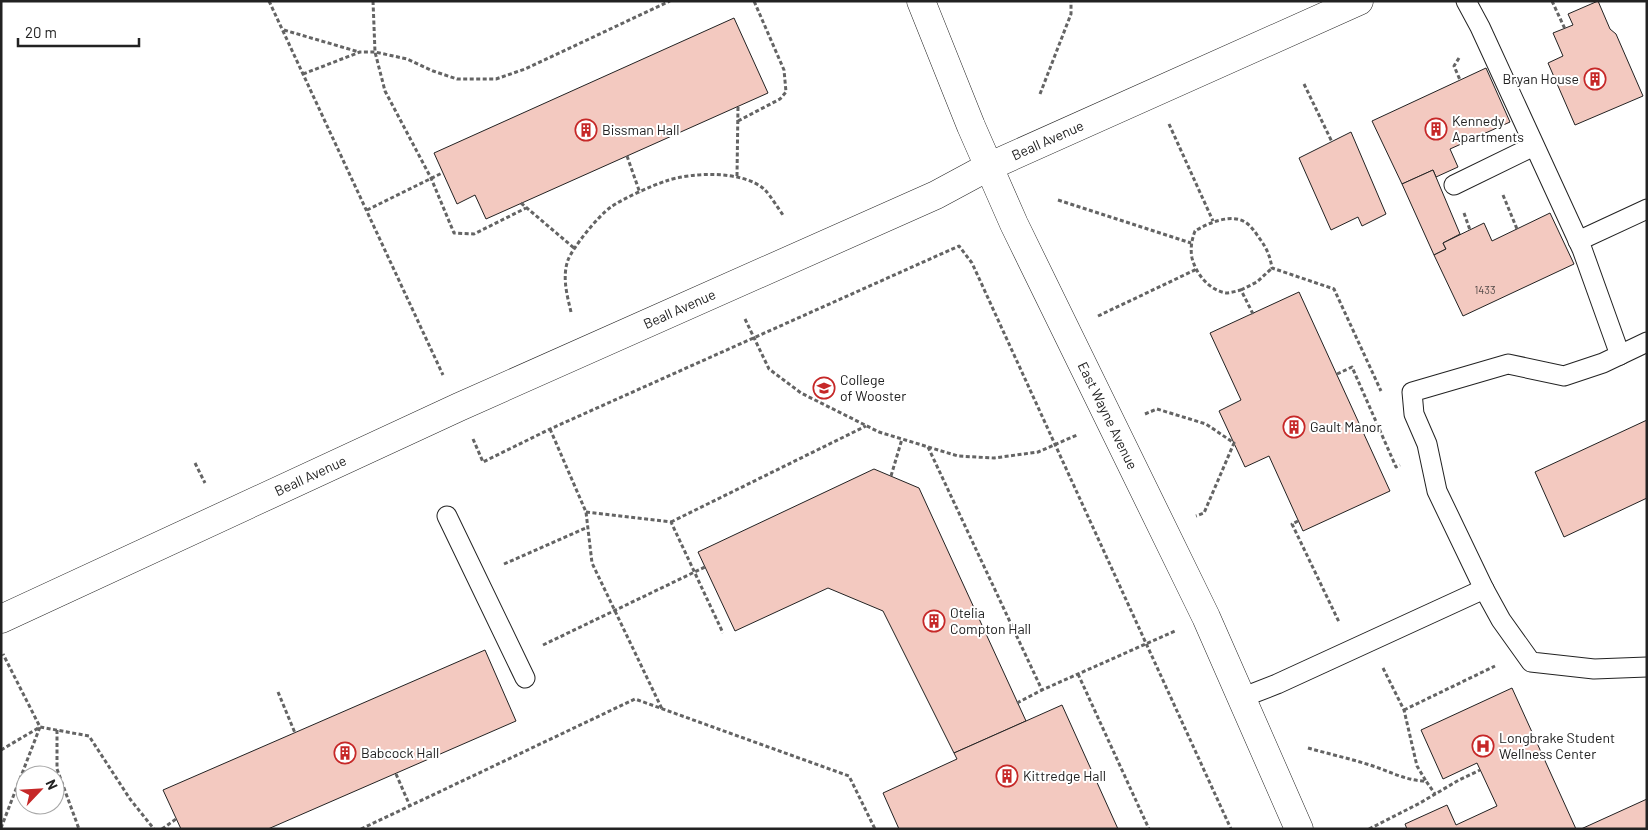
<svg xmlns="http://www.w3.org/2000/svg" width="1648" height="830" font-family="Barlow,sans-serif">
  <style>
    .building { fill: #f3c9c0; stroke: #222 }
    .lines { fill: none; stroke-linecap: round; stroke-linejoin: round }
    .service-casing { stroke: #222; stroke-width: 21 }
    .tertiary-casing { stroke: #222; stroke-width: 29 }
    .path { stroke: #646464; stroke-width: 3; stroke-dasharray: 4 2.5; stroke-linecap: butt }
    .service { stroke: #fff; stroke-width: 19 }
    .tertiary { stroke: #fff; stroke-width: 28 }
    .labels { text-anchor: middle; stroke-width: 4; stroke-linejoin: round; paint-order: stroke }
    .number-label { font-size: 11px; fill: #564c4a }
    .poi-label { font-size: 14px; fill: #222; stroke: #fff; text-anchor: start }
    .street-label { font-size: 14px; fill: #222; stroke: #fff }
  </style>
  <rect width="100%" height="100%" fill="#fff"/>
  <g class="building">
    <path d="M1598,1l12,28 6,5 27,62 -68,29 -27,-62 15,-7 -10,-23 20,-8 -5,-11z"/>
    <path d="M734,18l34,75 -282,126 -11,-24 -18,9 -23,-51z"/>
    <path d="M1486,68l24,54 -60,27 8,18 -22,10 -3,-7 -31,14 -30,-63z"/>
    <path d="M1351,132l35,82 -24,12 -4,-9 -27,13 -32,-72z"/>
    <path d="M1433,170l27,64 -17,9 3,6 -12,6 -32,-71z"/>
    <path d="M1550,213l24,51 -111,52 -29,-61 12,-6 -3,-6 41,-20 8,18z"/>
    <path d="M1299,292l91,199 -87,40 -34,-75 -24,11 -26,-56 22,-11 -31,-67z"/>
    <path d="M1647,420v78l-83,39 -29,-65z"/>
    <path d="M874,469l45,19 107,233 -72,32 -71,-142 -55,-23 -93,43 -37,-79z"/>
    <path d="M485,650l31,71 -248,108h-87l-18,-39z"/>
    <path d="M1512,688l64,141h-169l-2,-5 42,-19 9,20 41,-19 -20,-43 -34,16 -22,-49z"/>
    <path d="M1062,705l56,124h-219l-16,-36 74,-34 -3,-6z"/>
    <path d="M1647,799v30h-66z"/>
  </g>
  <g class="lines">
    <g class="service-casing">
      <g id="service">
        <path d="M1466,1l14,26 102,222 38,106"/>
        <path d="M1454,185l80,-39"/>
        <path d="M1578,241l69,-32"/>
        <path d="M447,516l78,162"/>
        <path d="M1484,589l-47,-98 -10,-47 -13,-30 -2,-22 96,-28 56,12 39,-13 44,-21"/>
        <path d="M1241,698l36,-14 207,-95 17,31 30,42 63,7 53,-2"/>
      </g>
    </g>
    <g class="tertiary-casing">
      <g id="tertiary">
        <path id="s1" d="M921,1l50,125 43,98 192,393 93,212"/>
        <path id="s2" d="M1,619l458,-212 477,-212 52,-28 371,-166"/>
      </g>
    </g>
    <g class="path">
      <path d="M269,1l174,374"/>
      <path d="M373,1l2,51 10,39 46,87 23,55 20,1 52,-26"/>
      <path d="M1552,1l13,28"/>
      <path d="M284,30l75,22"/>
      <path d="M1459,58l-5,8 6,14"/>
      <path d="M303,74l57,-22h15l32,7 26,12 24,8h39l29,-10 145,-68"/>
      <path d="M1304,84l28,58"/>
      <path d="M1040,94l31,-80v-13"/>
      <path d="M738,121l42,-22 6,-7 -2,-22 -30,-69"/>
      <path d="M1169,124l44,97"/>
      <path d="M627,156l13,37"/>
      <path d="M737,176l1,-70"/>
      <path d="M1503,195l14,34"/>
      <path d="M1058,200l133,43"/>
      <path d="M521,203l53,45"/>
      <path d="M367,210l75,-37"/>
      <path d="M1464,213l6,17"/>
      <path d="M1241,290l16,-8 15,-14"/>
      <path d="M571,312c-4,-17 -9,-35 -3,-52 5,-13 31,-45 43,-53 13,-9 40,-21 55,-26 26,-9 78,-11 99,9 5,5 13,18 18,25"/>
      <path d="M1253,314l-12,-24c-5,1 -10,3 -15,3 -17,-3 -30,-19 -34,-35 -2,-10 0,-19 3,-27 15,-9 41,-20 55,-5 4,4 7,9 10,13 7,10 10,17 12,29l62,21 47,102"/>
      <path d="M1098,316l99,-47"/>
      <path d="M745,319l24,50 32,24 78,39 79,24 36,2 44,-6 39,-17"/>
      <path d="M1337,374l15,-7 44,100 4,-2"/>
      <path d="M1145,414l12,-5 49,15 28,19 -30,70 -8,3"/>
      <path d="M550,429l36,83 6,51 70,146"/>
      <path d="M473,439l10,23 67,-33 409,-183 13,17 259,566"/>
      <path d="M928,447l114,243 133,-59"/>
      <path d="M195,463l10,20"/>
      <path d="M891,476l11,-37"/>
      <path d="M586,512l85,10 52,111"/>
      <path d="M1298,521l-6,3 47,98"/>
      <path d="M671,522l195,-96"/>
      <path d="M504,564l84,-37"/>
      <path d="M543,645l162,-78"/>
      <path d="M1383,668l21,42 13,56 9,15"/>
      <path d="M1078,674l71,155"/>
      <path d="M278,692l17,41"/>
      <path d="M1017,703l25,-13"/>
      <path d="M1404,710l91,-44"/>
      <path d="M57,730v39l22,60"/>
      <path d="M1308,748c21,6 44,11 65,18 18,6 34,15 53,15l9,13"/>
      <path d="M1,750l39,-23 49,9 41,63 24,30"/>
      <path d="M396,774l14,32"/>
      <path d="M1,828l39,-101 -37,-73"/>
      <path d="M162,829l14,-10"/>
      <path d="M361,829l274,-130 214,77 26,53"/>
      <path d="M1369,829l51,-26 39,-23 21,-10"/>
    </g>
    <use href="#service" class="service"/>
    <use href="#tertiary" class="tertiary"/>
  </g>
  <defs>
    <g id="building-ring" transform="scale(1.125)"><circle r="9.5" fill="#fff" stroke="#c62828" stroke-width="1.5"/><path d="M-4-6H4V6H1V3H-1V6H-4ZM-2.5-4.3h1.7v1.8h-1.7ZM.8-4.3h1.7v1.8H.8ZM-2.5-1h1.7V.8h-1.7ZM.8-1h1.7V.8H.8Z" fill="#c62828"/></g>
    <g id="university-ring" transform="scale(1.125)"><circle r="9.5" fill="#fff" stroke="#c62828" stroke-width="1.5"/><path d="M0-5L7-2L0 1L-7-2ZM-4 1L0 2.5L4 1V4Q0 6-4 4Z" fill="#c62828"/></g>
    <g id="hospital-ring" transform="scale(1.125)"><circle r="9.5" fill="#fff" stroke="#c62828" stroke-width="1.5"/><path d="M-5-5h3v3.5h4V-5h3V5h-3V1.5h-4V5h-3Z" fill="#c62828"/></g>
  </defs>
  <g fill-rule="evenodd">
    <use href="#building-ring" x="1595" y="79"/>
    <use href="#building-ring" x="1436" y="129"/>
    <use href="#building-ring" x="586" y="130"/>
    <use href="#university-ring" x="824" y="388"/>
    <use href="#building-ring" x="1294" y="427"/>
    <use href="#building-ring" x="934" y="621"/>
    <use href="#hospital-ring" x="1483" y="746"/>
    <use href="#building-ring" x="345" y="753"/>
    <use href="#building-ring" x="1007" y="776"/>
  </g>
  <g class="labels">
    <g class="number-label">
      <text x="1485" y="294">1433</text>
    </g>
    <g class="poi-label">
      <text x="1579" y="84" text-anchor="end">Bryan House</text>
      <text x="1452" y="126">Kennedy<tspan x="1452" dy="16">Apartments</tspan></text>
      <text x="602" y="135">Bissman Hall</text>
      <text x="840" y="385">College<tspan x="840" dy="16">of Wooster</tspan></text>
      <text x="1310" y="432">Gault Manor</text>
      <text x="950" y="618">Otelia<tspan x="950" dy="16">Compton Hall</tspan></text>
      <text x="1499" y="743">Longbrake Student<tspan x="1499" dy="16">Wellness Center</tspan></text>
      <text x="361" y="758">Babcock Hall</text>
      <text x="1023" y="781">Kittredge Hall</text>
    </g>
    <g class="street-label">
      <text dy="5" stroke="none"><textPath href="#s2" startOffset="1151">Beall Avenue</textPath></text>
      <text dy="5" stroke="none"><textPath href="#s2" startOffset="746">Beall Avenue</textPath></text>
      <text dy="5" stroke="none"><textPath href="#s1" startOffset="455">East Wayne Avenue</textPath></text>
      <text dy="5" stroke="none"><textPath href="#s2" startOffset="341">Beall Avenue</textPath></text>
    </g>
  </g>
  <rect width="1648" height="830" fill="none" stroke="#222222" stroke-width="5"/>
  <g transform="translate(40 790) rotate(65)"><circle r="24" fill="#ffffff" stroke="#a7a7a7"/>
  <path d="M0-4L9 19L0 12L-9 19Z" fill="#c62828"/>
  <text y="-8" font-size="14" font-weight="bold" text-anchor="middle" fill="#222222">N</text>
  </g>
  <path d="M18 38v8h121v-8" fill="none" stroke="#222222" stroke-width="2.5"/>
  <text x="25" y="38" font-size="15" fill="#222222" stroke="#ffffff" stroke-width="4" paint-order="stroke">20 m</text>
</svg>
